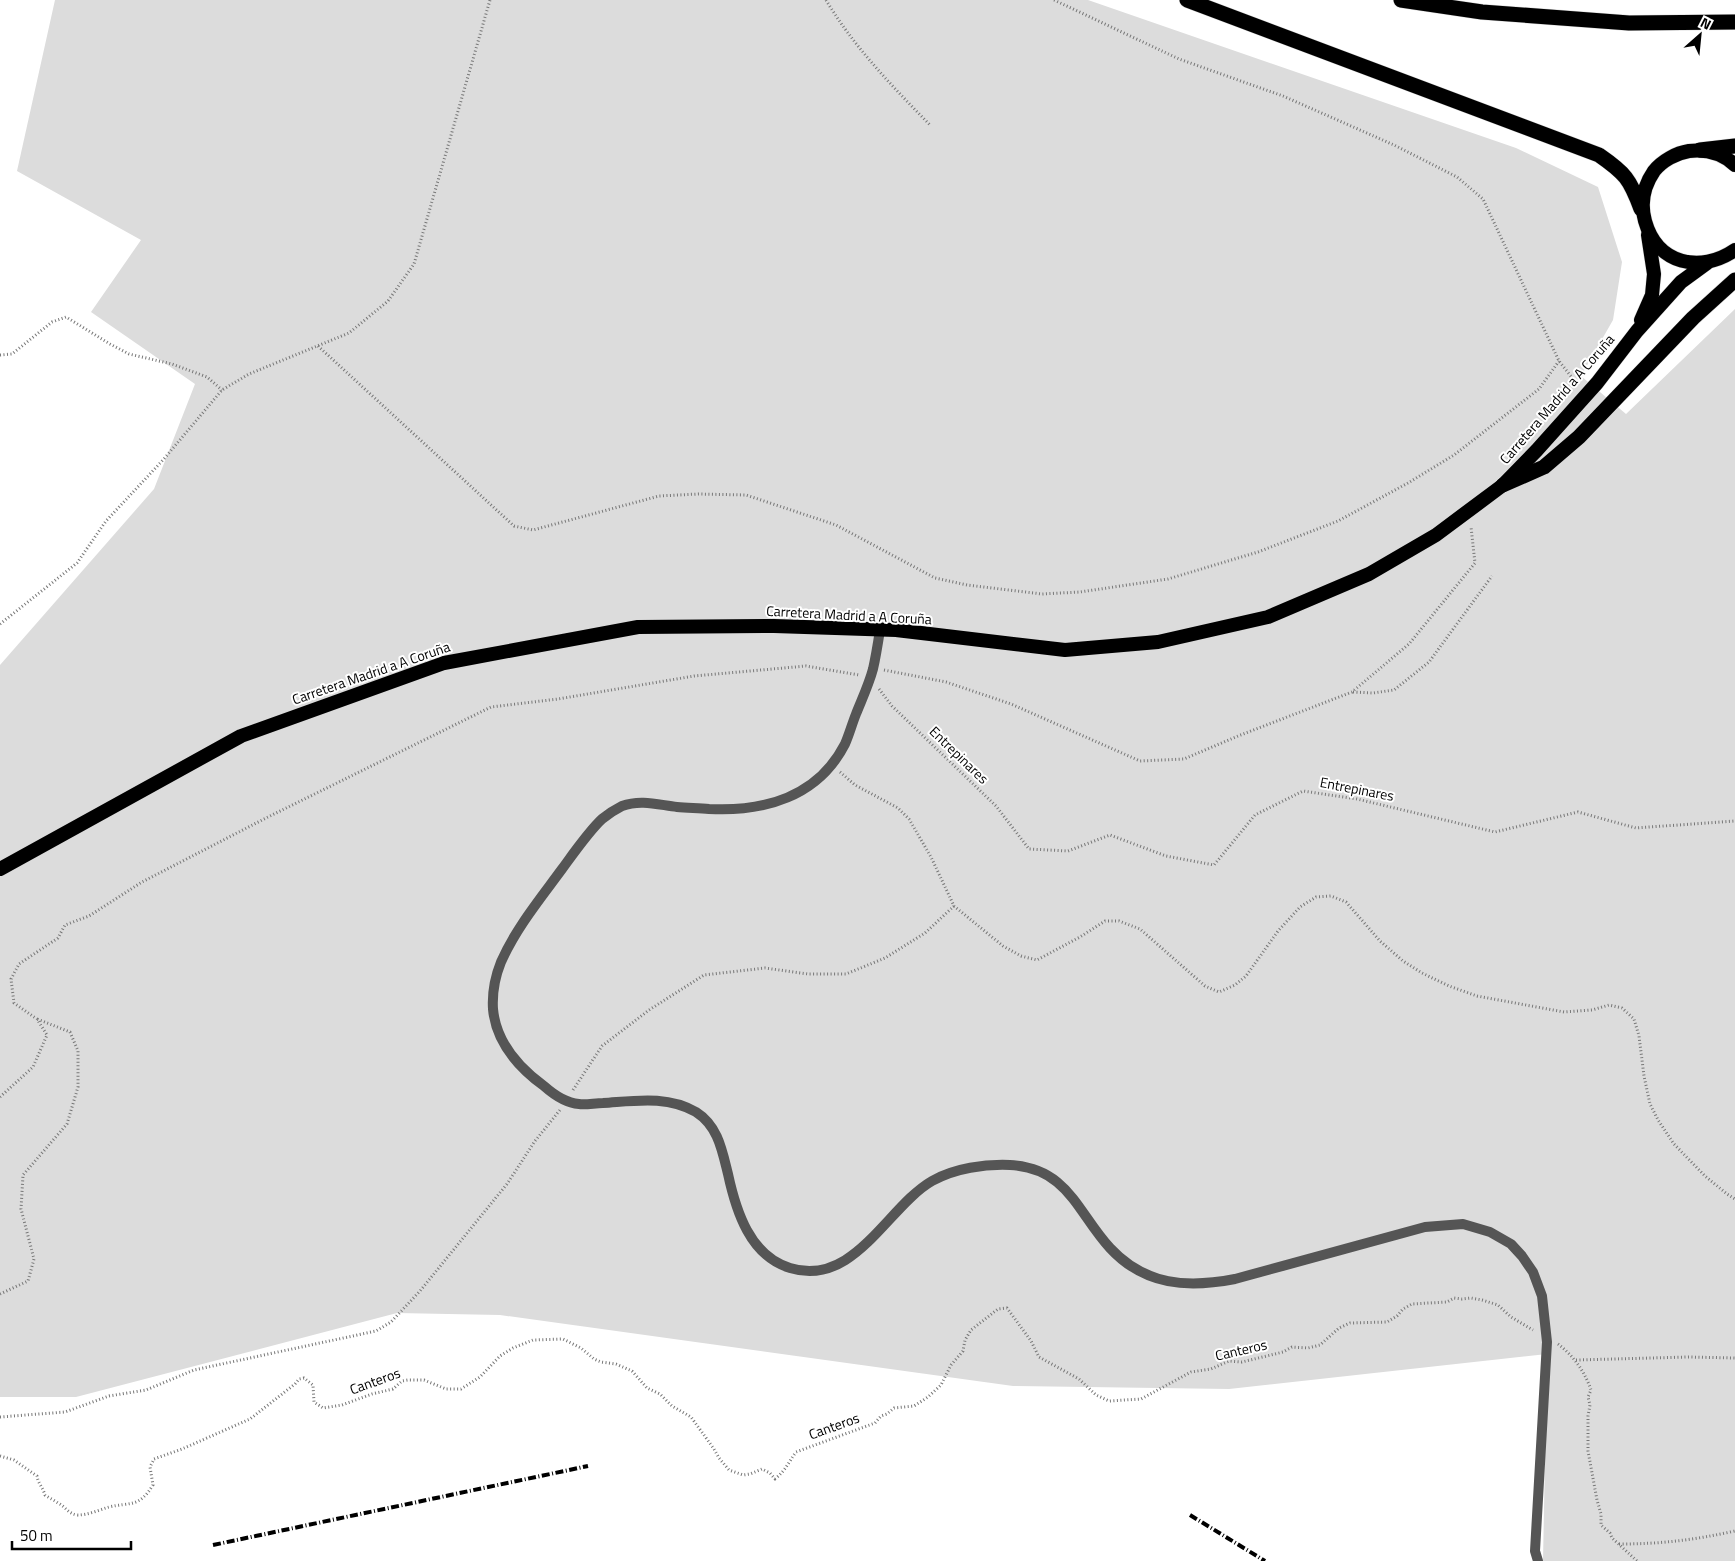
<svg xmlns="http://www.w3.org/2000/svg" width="1735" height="1561" font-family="'Titillium Web',sans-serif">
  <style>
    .green { fill: #dcdcdc }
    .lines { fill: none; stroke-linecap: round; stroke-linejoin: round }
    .trunk-casing { stroke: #dbdbdb; stroke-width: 15 }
    .motorway-casing { stroke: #dbdbdb; stroke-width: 16 }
    .path { stroke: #777; stroke-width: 3; stroke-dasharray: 1 2.5; stroke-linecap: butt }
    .minor { stroke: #555; stroke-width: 10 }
    .trunk { stroke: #000; stroke-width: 14 }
    .motorway { stroke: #000; stroke-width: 15 }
    .rail { stroke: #000; stroke-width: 4; stroke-dasharray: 8 2.5 1 2.5; stroke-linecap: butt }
    .labels { text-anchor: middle; stroke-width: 4; stroke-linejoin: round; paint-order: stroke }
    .street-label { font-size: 14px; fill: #000; stroke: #fff }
  </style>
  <rect width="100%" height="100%" fill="#fff"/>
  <path class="green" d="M55,0h1033l428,148 82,39 24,75 -9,58 -32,56 45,38 109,-105v1252h-192l4,-207 -318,35 -216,-3 -513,-71 -103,-2 -321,84h-76v-732l154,-176 41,-105 -104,-72 50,-72 -124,-69z"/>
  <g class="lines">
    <g class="trunk-casing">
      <g id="trunk">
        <path d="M1735,165c-13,-12 -28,-16 -46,-14 -13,2 -27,10 -35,20 -11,16 -14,32 -9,50 12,43 55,53 90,29"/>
        <path d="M1641,320l11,-25 2,-21 -6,-39"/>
        <path d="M0,869l241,-133 203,-73 194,-36 136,-1 122,4 169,20 93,-8 110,-25 101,-43 67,-39 67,-50 34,-35 60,-67 40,-52 44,-49 26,-19"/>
      </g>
    </g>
    <g class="motorway-casing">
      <g id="motorway">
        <path d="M1187,0l412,155c26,18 31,24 42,54"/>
        <path d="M1401,0l81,12 147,11 106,-1"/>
        <path d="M1700,150l35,-4"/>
        <path d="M1503,485l41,-18 35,-30 114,-119 42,-38"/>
      </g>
    </g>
    <g class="path">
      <path d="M826,0c28,47 66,86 104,125"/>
      <path d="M1054,0l125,59 104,37 111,49 63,32 26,22 76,162 18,23"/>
      <path d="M318,346l196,180 19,4 126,-34 39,-2 48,1 90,30 99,53 32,7 75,9 38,-2 88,-13 90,-27 80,-31 70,-38 46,-28 85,-66 20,-28"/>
      <path d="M0,355l12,-1 40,-32 14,-5 44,27 19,10 43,10 35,13 15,13"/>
      <path d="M0,624l77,-61 29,-42 57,-61 59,-70 27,-16 100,-41 39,-32 26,-37 76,-264"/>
      <path d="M884,670l62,12 65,22 129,57 44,-2 54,-23 114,-44 57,-48 66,-81 -4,-36"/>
      <path d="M879,689l13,17 104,100 33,43 39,2 42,-16 56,21 48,9 41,-50 48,-24 54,8 138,33 83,-20 58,16 99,-7"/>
      <path d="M1353,692l20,1 21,-3 35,-28 63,-86"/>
      <path d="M840,772l15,13 43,23 11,11 22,38 23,49 49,40 18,10 16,4 43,-23 25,-16h14l21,8 65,57 14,6 16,-7 11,-9 32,-45 22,-24 16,-10 15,-1 15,6 34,39 23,20 19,12 27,13 28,10 87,16 28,-2 17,-5 13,3 12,11 5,17 5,40 6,28 8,16 16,24 31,32 22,18 8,5"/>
      <path d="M573,1090l29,-44 47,-36 55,-35 61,-7 43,6h38l39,-16 40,-25 29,-27"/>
      <path d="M0,1097l33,-30 14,-32 -10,-16 -23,-16 -3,-24 8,-15 39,-26 7,-13 24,-9 53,-34 124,-64 225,-111 67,-8 136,-23 112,-10 53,9"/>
      <path d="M0,1294l28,-13 6,-22 -13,-50 2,-34 44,-51 11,-37v-36l-8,-19 -33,-13"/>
      <path d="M1558,1344c15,11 27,28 33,46l-3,7 2,8 -2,11v35l9,49 4,14v11l9,8 2,5 25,23"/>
      <path d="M1576,1360l113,-3 46,1"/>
      <path d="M0,1417l65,-5 44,-16 37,-6 48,-20 182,-39 15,-9 29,-31 87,-107 28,-43 25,-31"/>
      <path d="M0,1456l14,4 23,16c1,7 6,12 8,19 4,3 9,5 13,8 8,4 10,11 20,12 10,0 21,-5 31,-8 21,-5 30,1 44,-22l-3,-18 4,-8 28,-10 68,-30 45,-35 4,-5 5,-1 9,7 1,17 9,6 19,-3 30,-11 21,-5 9,-8 6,-1h16l22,9h15l19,-12 20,-21 13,-8 20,-8 30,-1 18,9 13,11 7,3 15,2 16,7 15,17 13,6 12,12 19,11 23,32 5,9 10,12 14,5 7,-1 12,-5 8,4 5,6c11,-9 13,-16 21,-27l79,-29 6,-7 6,-2 7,-6 20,-2 14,-9 13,-12 10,-20 12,-14 2,-11 6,-10 27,-21 9,-1 24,33 8,16 40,22 17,16 13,6 32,-2 50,-27 20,-3 18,-8 13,1 41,-10 9,-5 16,1 12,-3 19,-17 11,-5 37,-1 10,-6 6,-7 9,-5 35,-2 7,-4 8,1 9,-1 11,2 16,5 13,12 22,13"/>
      <path d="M1619,1544c42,0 75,-4 116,-13"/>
    </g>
    <path class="minor" d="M880,630c-2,13 -4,26 -7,39 -4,15 -11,30 -17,45 -4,10 -7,21 -11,30 -27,53 -81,68 -136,65 -10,-1 -21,-1 -32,-2 -18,-2 -36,-8 -55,-1 -6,3 -15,9 -20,13 -13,12 -29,35 -40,50 -22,30 -46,59 -61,93 -6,15 -9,31 -8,47 3,34 25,58 51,77 9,8 22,17 35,18 7,1 16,-1 24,-1 31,-2 64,-8 93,9 22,14 26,38 32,62 8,37 22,82 62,94 64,20 97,-61 142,-87 23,-13 53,-17 78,-16 58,3 67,47 100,83 35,38 78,40 125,31l190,-52 38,-3 27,8 21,12 11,12 11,16 9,24 5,46 -12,209 3,10"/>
    <use href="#trunk" class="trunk"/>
    <use href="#motorway" class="motorway"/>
    <g class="rail">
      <path d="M1190,1515l75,46"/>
      <path d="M213,1545l375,-79"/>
    </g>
  </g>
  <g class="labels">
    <g class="street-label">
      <text transform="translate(1557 399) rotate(-49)" y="5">Carretera Madrid a A Coruña</text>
      <text transform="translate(849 615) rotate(3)" y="5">Carretera Madrid a A Coruña</text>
      <text transform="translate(371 673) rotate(-19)" y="5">Carretera Madrid a A Coruña</text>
      <text transform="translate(959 755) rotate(44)" y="5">Entrepinares</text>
      <text transform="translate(1357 789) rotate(11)" y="5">Entrepinares</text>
      <text transform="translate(1241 1350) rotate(-13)" y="5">Canteros</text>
      <text transform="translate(375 1381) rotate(-20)" y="5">Canteros</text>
      <text transform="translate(834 1426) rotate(-20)" y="5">Canteros</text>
    </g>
  </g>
  <g transform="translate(1700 35) rotate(27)" stroke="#ffffff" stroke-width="4" paint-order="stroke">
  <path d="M0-4L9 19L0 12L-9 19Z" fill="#000000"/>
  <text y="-8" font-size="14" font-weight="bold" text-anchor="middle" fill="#000000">N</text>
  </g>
  <path d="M12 1541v8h119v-8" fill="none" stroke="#000000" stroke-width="2.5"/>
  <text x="20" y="1541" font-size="15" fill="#000000" stroke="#ffffff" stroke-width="4" paint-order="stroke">50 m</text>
</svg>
